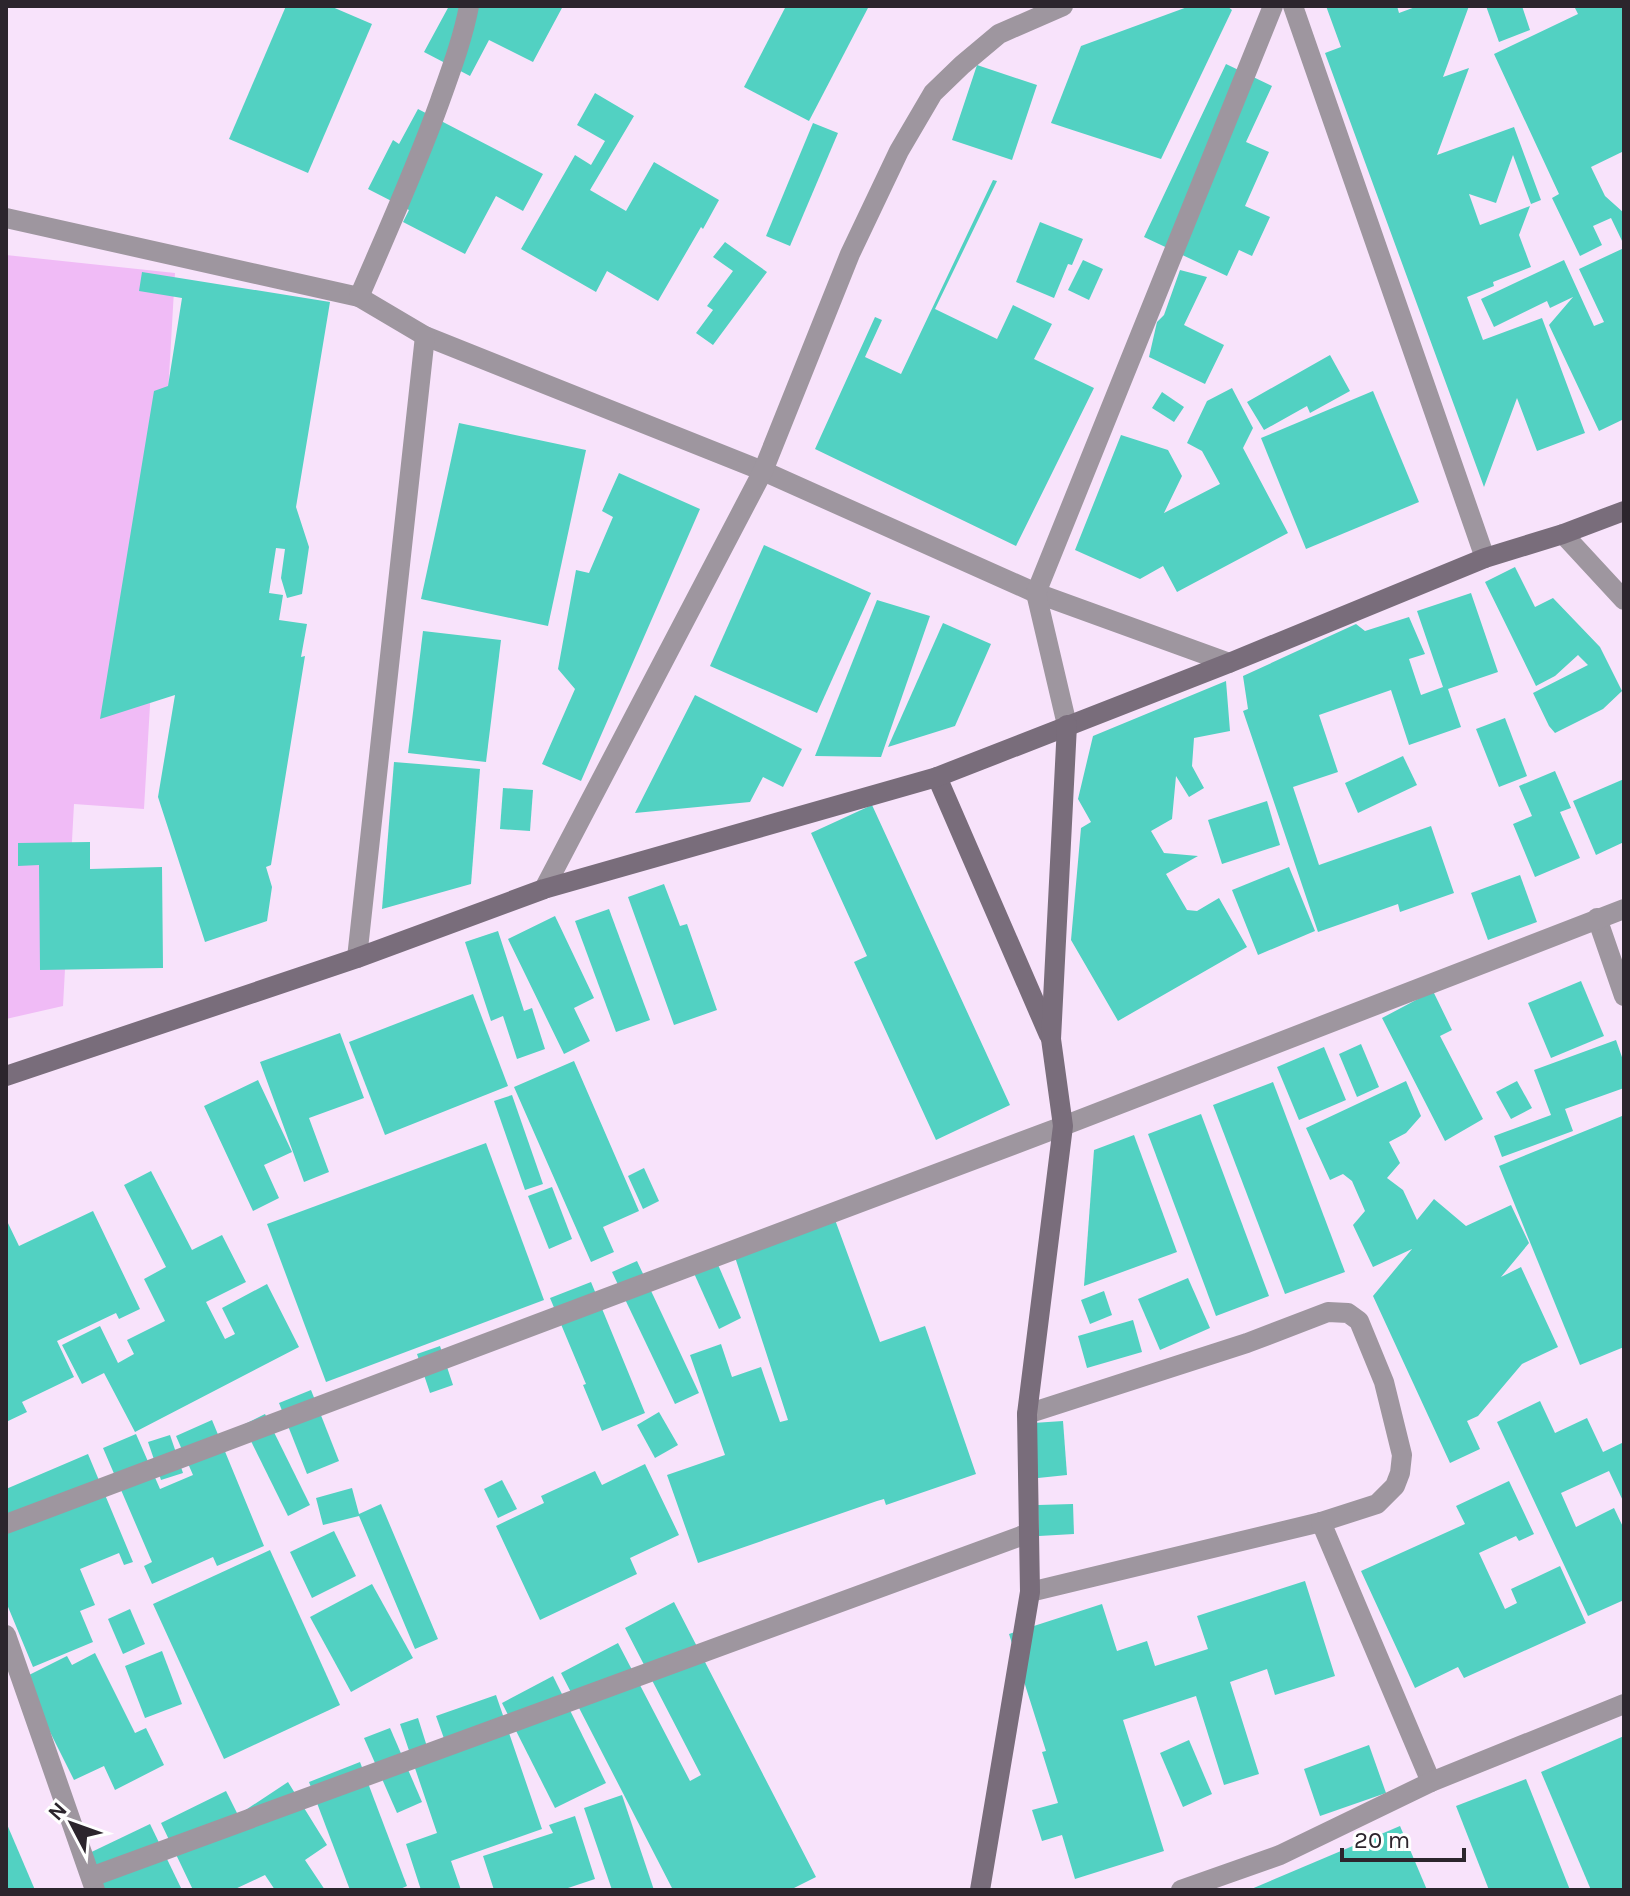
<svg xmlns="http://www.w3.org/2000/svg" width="1630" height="1896" font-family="Karla,sans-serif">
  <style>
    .green { fill: #f0bbf6 }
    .building { fill: #52d1c2 }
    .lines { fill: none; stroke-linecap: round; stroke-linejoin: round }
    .street { stroke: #9e969f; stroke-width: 20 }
    .secondary { stroke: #796d7b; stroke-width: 20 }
  </style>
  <rect width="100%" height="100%" fill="#f8e3fb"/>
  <path class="green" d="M6,255l169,18 -31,536 -70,-5 -11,202 -57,13z"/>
  <g class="building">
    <path d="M286,6h44l42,18 -64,149 -79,-34z"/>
    <path d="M449,6h114l-30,56 -44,-22 -19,36 -46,-24z"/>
    <path d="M786,6h83l-60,115 -65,-34z"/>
    <path d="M1190,6h37l5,4 -71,149 -110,-36 30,-77z"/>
    <path d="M1326,6h71l2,7 19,-7h51l-26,71 26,-9 -32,87 77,-28 27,73 -10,4 -18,-49 -17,48 -27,-9 11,31 50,-19 -11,29 12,32 -38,15 1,4 -27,11 16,43 59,-22 43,115 -48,18 -20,-53 -33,89 -159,-434 16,-6z"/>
    <path d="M1486,6h36l8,24 -31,12z"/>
    <path d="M1574,6h50v145l-33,16 14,29 19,17v32l-13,-27 -18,8 9,19 -22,11 -28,-58 7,-4 -65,-140 84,-40z"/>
    <path d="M1226,64l46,22 -26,56 23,10 -24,54 25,11 -18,39 -13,-6 -12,26 -83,-39z"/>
    <path d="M977,65l60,20 -25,75 -60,-20z"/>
    <path d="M595,93l39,23 -44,74 36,21 28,-49 65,38 -16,29 -2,-2 -43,74 -51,-30 -11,21 -75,-43 54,-94 16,10 14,-24 -28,-16z"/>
    <path d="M418,109l125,65 -20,37 -27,-15 -31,58 -62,-32 6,-12 -41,-21 25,-49 6,4z"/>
    <path d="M813,123l25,10 -48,113 -24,-10z"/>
    <path d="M993,180l4,1 -62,128 62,30 16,-34 39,19 -18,35 60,29 -78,158 -201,-97 60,-132 7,3 -17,37 36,17z"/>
    <path d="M1040,222l43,17 -11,26 -4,-1 -14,34 -38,-16z"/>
    <path d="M725,242l42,30 -54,73 -17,-12 17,-23 -6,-4 26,-35 -20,-14z"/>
    <path d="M1624,248v171l-25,12 -50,-106 24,-28 -23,11 -3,-7 -53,26 -13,-28 83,-39 30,66 10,-4 -25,-53z"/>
    <path d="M1083,260l20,9 -14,31 -21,-10z"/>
    <path d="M1180,270l27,7 -23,48 40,20 -19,39 -56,-27 8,-35 7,-7z"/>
    <path d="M142,272l188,30 -34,205 13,40 -7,47 -15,4 -6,-20 4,-29 -9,-1 -7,45 14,2 -4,25 28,4 -6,33 4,-1 -34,209 -5,2 6,20 -5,34 -62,21 -47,-145 17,-102 -75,24 54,-328 14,-5 14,-88 -43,-7z"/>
    <path d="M1330,355l20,36 -40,22 -3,-7 -43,24 -17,-28z"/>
    <path d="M1232,388l21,40 -10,20 45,85 -111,59 -14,-26 -23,13 -65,-29 46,-115 47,15 14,26 -18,37 56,-29 -18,-33 -15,-8 20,-42z"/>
    <path d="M1373,391l46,111 -113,47 -45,-111z"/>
    <path d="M1162,392l22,15 -10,15 -22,-14z"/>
    <path d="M459,423l127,27 -38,176 -127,-27z"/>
    <path d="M619,473l81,36 -119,272 -39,-17 33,-75 -17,-20 18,-99 13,3 24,-56 -11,-6z"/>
    <path d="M764,545l107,48 -54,120 -107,-47z"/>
    <path d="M1515,567l20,40 18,-9 47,49 22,44 -19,18 -48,24 -6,-7 -16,-33 55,-28 -10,-10 -23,21 -19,10 -51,-104z"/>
    <path d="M1471,593l27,79 -50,17 13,38 -52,18 -18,-55 -72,25 19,57 -45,15 26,78 112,-39 23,67 -54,19 -2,-8 -80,28 -75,-221 5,-2 -5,-33 113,-52 9,7 44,-14 16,37 -16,5 12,36 22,-8 -26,-76z"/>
    <path d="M877,600l53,16 -49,141 -66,-1z"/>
    <path d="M943,623l48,21 -36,82 -67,21z"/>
    <path d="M423,631l78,9 -15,122 -78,-9z"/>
    <path d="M1226,681l4,50 -36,7 -2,28 12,22 -15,9 -13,-21 -4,43 -21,12 13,22 34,3 -32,18 21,36 10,1 22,-13 28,49 -129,74 -47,-81 10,-112 10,-6 -13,-23 15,-63z"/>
    <path d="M695,695l107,54 -19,38 -20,-10 -13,25 -115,11z"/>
    <path d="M1505,718l22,58 -28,11 -23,-58z"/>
    <path d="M1403,756l14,29 -59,28 -13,-30z"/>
    <path d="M394,762l86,7 -9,115 -89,25z"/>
    <path d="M1555,771l16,37 -11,4 20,46 -45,19 -22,-53 19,-8 -13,-30z"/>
    <path d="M1624,779v63l-28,13 -23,-54z"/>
    <path d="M503,788l30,2 -3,41 -30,-2z"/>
    <path d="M1267,801l13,44 -58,19 -14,-44z"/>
    <path d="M872,805l138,300 -74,35 -82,-178 13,-6 -56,-123z"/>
    <path d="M90,842v27l72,-2 1,101 -123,2 -1,-105 -21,1v-23z"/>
    <path d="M1289,867l26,64 -57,24 -26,-65z"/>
    <path d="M1520,875l17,47 -49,18 -17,-47z"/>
    <path d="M664,884l16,42 7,-2 30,86 -43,15 -46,-128z"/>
    <path d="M609,909l41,111 -34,12 -41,-111z"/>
    <path d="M555,916l39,82 -20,10 16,33 -26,13 -56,-115z"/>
    <path d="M498,931l26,80 8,-3 13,41 -28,10 -14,-43 -12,5 -26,-79z"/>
    <path d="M1581,981l23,55 -53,22 -23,-55z"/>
    <path d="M1433,991l19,39 -12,6 43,83 -38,22 -63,-123z"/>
    <path d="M473,994l35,92 -123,49 -36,-93z"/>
    <path d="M340,1033l24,65 -55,20 20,54 -25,10 -44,-120z"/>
    <path d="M1616,1040l8,23v25l-59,21 8,22 -71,26 -8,-21 57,-21 -17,-45z"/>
    <path d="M1361,1044l18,43 -22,10 -18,-43z"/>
    <path d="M1324,1047l22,53 -47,20 -22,-53z"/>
    <path d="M574,1061l65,150 -36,16 11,25 -23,10 -77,-175z"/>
    <path d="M258,1080l34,72 -28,13 15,33 -26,13 -49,-105z"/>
    <path d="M1406,1081l15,35 -15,17 -17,9 11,21 -13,15 16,12 14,30 17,-21 32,27 45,-21 18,38 -28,34 20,-10 37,80 -36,17 -44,52 -11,5 13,28 -30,14 -77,-167 39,-47 -39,18 -20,-42 12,-14 -13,-30 -9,-7 -13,6 -24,-52z"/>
    <path d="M1517,1081l15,27 -21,11 -15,-27z"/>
    <path d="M1273,1082l72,190 -60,22 -72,-189z"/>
    <path d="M512,1095l31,89 -18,6 -31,-89z"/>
    <path d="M1201,1114l68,182 -53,20 -68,-182z"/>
    <path d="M1622,1116l2,5v226l-44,18 -81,-199z"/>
    <path d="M1134,1135l43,117 -93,34 10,-136z"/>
    <path d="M486,1143l58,157 -218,82 -59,-158z"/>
    <path d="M644,1168l15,33 -16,8 -15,-33z"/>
    <path d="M151,1171l41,79 30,-15 24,47 -40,20 19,37 10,-5 -13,-26 45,-24 32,63 -164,85 -31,-59 -22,11 -20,-39 38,-19 18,37 16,-9 -7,-14 38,-19 -21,-42 22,-12 -42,-82z"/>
    <path d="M552,1187l20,52 -23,10 -21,-53z"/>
    <path d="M93,1211l47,98 -21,10 -3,-6 -59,28 17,36 -52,25 5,10 -21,10v-203l13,27z"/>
    <path d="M834,1217l46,125 45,-16 51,148 -90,31 -2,-6 -7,2 -179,62 -31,-88 58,-20 -35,-100 31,-11 11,33 29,-10 19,55 8,-2 -54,-166z"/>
    <path d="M716,1260l25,58 -22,11 -26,-58z"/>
    <path d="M637,1261l62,132 -24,11 -63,-132z"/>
    <path d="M1188,1278l22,50 -50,22 -22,-51z"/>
    <path d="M591,1282l54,131 -43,18 -19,-46 3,-1 -36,-86z"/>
    <path d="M1104,1291l8,24 -22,9 -9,-24z"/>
    <path d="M1133,1320l9,32 -55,16 -9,-32z"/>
    <path d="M440,1346l13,39 -23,8 -13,-39z"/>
    <path d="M311,1390l28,71 -32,13 -28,-71z"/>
    <path d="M1540,1401l15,32 32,-15 16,34 21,-10v61l-15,-32 -48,22 15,34 38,-19 10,21v71l-36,16 -91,-194z"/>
    <path d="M659,1412l19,33 -23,13 -18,-33z"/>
    <path d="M265,1414l45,91 -22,11 -45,-91z"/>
    <path d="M212,1420l52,126 -47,20 -4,-9 -61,27 -8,-18 8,-4 -49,-114 33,-14 24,55 33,-14 -17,-39z"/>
    <path d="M1063,1421l4,54 -29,3 -5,-55z"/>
    <path d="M170,1435l13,38 -22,7 -13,-38z"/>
    <path d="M88,1454l45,108 -9,3 -5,-12 -39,16 15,36 -15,6 13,31 -60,25 -27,-65v-113z"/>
    <path d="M645,1464l34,71 -49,23 7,16 -97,46 -44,-94 48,-23 -3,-7 54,-25 7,14z"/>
    <path d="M502,1480l15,29 -19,9 -14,-29z"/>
    <path d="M1509,1481l25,53 -15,7 -3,-5 -37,17 26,56 12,-6 -6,-14 49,-23 26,57 -122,55 -6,-11 -43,21 -54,-117 104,-47 -9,-18z"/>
    <path d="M352,1488l7,26 22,-10 57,135 -23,10 -56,-133 -36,9 -7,-27z"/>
    <path d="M1073,1504l1,30 -35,2 -1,-31z"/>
    <path d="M334,1531l22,45 -44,22 -22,-46z"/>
    <path d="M270,1550l70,155 -116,54 -71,-155z"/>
    <path d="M1305,1581l30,95 -60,19 -8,-26 -37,13 29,92 -35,11 -28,-89 -73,24 41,131 -89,28 -13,-44 -20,6 -10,-31 26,-7 -16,-51 4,-1 -37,-117 93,-30 15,47 30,-10 8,25 53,-17 -11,-33z"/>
    <path d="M372,1584l41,74 -62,34 -41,-75z"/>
    <path d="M674,1602l142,275 -26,13h-117l-112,-217 57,-30 72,138 11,-6 -76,-147z"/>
    <path d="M130,1609l15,35 -22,10 -15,-35z"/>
    <path d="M162,1651l20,53 -37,14 -20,-52z"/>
    <path d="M95,1653l40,80 11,-5 18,37 -49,25 -11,-24 -30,14 -51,-102 44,-22 5,9z"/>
    <path d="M553,1676l53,107 -51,25 -53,-105z"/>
    <path d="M496,1695l46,134 -91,32 10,29h-40l-15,-46 31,-11 -37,-109 18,-6 11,35 18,-6 -11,-31z"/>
    <path d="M390,1728l32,74 -25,11 -33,-75z"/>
    <path d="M1624,1736v154h-33l-50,-118z"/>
    <path d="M1189,1740l23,54 -29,13 -23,-54z"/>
    <path d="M1369,1745l17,48 -66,23 -16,-47z"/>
    <path d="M360,1762l47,124 -9,4h-48l-41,-108z"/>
    <path d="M1526,1779l44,111h-81l-33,-84z"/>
    <path d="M288,1782l39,63 -22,15 20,30h-50l-10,-15 -32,15h-40l-32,-67 65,-32 12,24z"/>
    <path d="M622,1795l32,95h-42l-28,-82z"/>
    <path d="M575,1816l20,63 -33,11h-68l-11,-34 70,-23 -4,-8z"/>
    <path d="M6,1822l29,68h-29z"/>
    <path d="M150,1824l32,66h-85l-16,-33z"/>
    <path d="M1400,1826l27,64h-178z"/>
  </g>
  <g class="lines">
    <g class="street">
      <path d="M1293,6l192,552"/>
      <path d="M6,218l353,79 66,39 338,135 273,122 193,70"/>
      <path d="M359,297c28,-65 57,-129 81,-196 11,-31 23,-63 29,-95"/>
      <path d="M1563,534l61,66"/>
      <path d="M1067,725l-31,-132 237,-587"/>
      <path d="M544,889l219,-418 87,-217 49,-103 34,-58 29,-28 37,-31 64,-28"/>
      <path d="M1597,918l27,78"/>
      <path d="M357,958l68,-622"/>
      <path d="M1027,1414l220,-71 81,-31 20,1 11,8 25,61 18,73 -2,18 -5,13 -18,18 -56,18 -291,70"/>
      <path d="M1321,1522l110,260"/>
      <path d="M6,1524l1057,-398 561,-217"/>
      <path d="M6,1635l89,255"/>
      <path d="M91,1877l938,-344"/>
      <path d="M1181,1890l99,-35 151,-73 193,-78"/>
    </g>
    <g class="secondary">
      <path d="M937,777l112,258"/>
      <path d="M6,1076l351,-118 187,-69 393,-112 292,-114 256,-105 78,-24 61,-23"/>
      <path d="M980,1890l50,-298 -3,-178 36,-288 -12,-87 16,-314"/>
    </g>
  </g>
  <rect width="1630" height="1896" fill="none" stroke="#2c252d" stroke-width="16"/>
  <g transform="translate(72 1824) rotate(311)" stroke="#ffffff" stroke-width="6" paint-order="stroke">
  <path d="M0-6L14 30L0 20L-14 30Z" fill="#2c252d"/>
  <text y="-12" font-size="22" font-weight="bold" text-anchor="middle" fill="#2c252d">N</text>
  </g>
  <path d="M1342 1848v12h122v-12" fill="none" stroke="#2c252d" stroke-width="4"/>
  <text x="1354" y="1848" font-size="24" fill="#2c252d" stroke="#ffffff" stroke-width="6" paint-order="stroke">20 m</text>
</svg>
